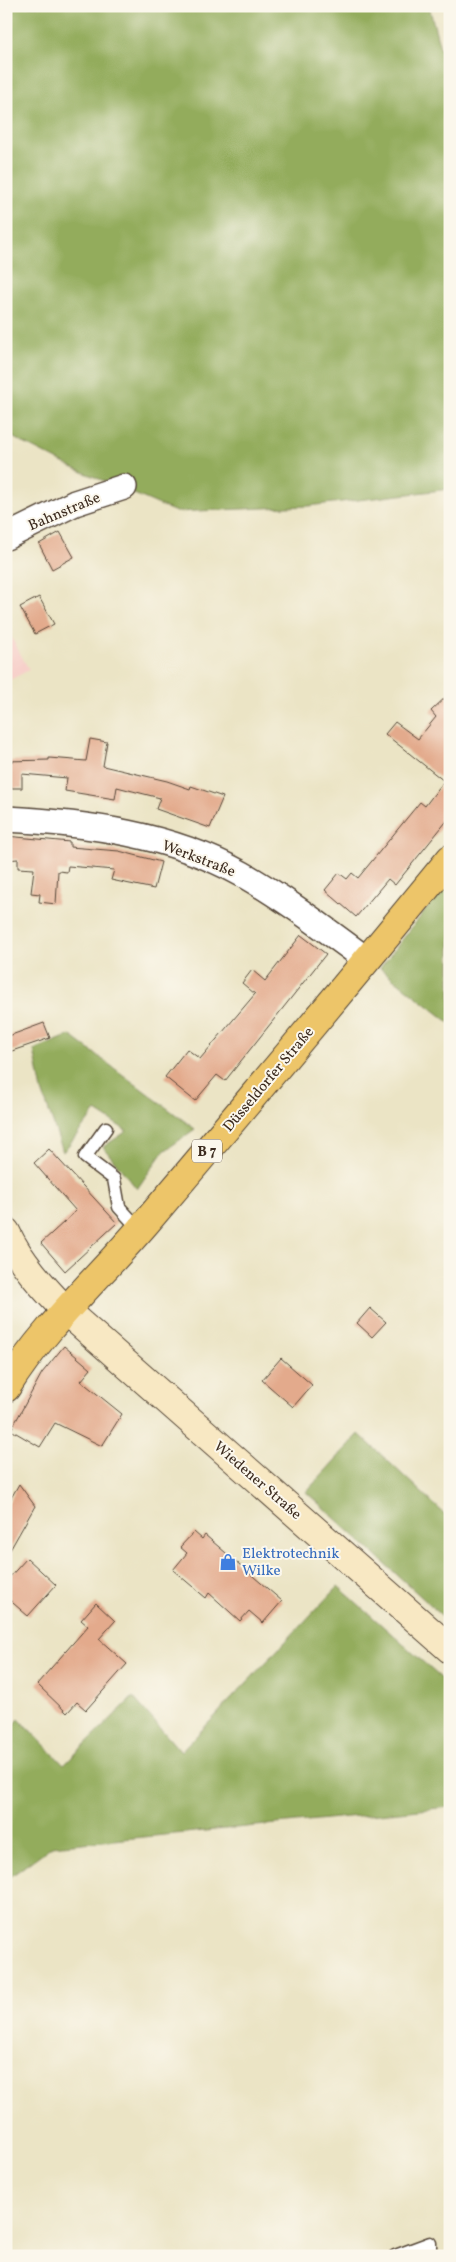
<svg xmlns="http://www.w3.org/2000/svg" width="456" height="2262" font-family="Vollkorn,serif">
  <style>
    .built { fill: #f7d0ca }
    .forest { fill: #93ac5c; stroke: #676b3d }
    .building { fill: #e3aa8c }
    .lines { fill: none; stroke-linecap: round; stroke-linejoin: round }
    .lane-casing { stroke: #554637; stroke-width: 15 }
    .street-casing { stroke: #554637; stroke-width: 28 }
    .secondary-casing { stroke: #554637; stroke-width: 30 }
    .primary-casing { stroke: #554637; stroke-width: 30 }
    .lane { stroke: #fff; stroke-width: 12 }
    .street { stroke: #fff; stroke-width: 25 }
    .secondary { stroke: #f8e8c3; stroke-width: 28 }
    .primary { stroke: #edc569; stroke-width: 28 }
    .labels { text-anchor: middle; stroke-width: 4; stroke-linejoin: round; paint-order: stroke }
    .shield { fill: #fbf7ec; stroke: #75685c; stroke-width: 1 }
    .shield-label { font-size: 14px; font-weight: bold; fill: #3b2a1e }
    .street-label { font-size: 15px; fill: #3b2a1e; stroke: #fbf7ec }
    .shop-label { font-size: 15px; fill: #366cbe; stroke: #fbf7ec; text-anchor: start }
  </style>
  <rect width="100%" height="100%" fill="#fbf7ec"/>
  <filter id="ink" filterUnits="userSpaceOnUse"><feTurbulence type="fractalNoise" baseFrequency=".02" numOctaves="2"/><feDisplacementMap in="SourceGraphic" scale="10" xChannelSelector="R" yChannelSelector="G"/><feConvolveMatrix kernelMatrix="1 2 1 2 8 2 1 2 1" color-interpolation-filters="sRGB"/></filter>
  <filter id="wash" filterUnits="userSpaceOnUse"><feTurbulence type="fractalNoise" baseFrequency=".0096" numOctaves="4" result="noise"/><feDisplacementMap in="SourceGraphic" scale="20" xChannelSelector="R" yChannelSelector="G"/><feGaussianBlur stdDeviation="1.12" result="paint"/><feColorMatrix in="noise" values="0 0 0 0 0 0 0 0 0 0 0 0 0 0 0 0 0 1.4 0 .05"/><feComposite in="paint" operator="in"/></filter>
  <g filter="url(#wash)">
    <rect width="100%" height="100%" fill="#ebe4c5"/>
    <path class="built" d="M6,627l23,43 -23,12z"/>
    <g class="forest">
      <path d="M6,6h423l11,42 10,13v428l-142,17 -132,6 -107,-46 -63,-32z"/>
      <path d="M450,879v144l-70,-55z"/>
      <path d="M70,1035l125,94 -32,23 -26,37 -34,-42 24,-16 -31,-20 -33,41 -21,-61 -8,-41z"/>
      <path d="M359,1434l91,85v104l-144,-131z"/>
      <path d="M338,1586l112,100v121l-398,39 -46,34v-147l13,-14 45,46 69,-68 48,55z"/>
    </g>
    <g id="blocks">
      <g class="building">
        <path d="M60,532l14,25 -22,12 -13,-25z"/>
        <path d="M39,597l15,27 -19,10 -15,-27z"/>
        <path d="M450,693v124l-55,68 -7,-6 -32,38 -31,-27 14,-17 8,6 5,-6 6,5 62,-76 5,4 19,-25 -59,-47 10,-12 23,17 18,-22 -5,-6z"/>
        <path d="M90,739l17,3 -4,24 64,15 23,8 1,-3 32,11 -13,31 -54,-19 4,-11 -43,-11 -2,12 -50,-8 2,-13 -45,-4v14h-16v-27l43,-1v-2l37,3z"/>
        <path d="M6,836l64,6v5l49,4 42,11 -7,27 -43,-9 3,-10 -46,-4 -1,6 -9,-1 -2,33 -17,-2 1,-8 -9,-1 3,-24 -16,-1v-9l-12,1z"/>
        <path d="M301,935l25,19 -101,127 -8,-6 -22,26 -30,-24 22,-28 13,10 55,-65 -13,-11 10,-13 13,11z"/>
        <path d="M44,1023l6,15 -44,15v-16z"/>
        <path d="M49,1149l68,74 -52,48 -24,-28 35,-32 -42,-48z"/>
        <path d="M370,1308l16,14 -14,15 -15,-14z"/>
        <path d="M64,1346l27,23 -10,12 41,33 -20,32 -47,-23 -15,24 -29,-17 31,-57z"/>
        <path d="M281,1358l31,27 -19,22 -31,-27z"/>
        <path d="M19,1484l16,22 -29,51v-50z"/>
        <path d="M194,1532l8,7 3,-4 77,66 -19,22 -14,-12 -9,10 -31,-28 -3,5 -33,-28 14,-17 -7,-6z"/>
        <path d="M27,1558l29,27 -28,31 -22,-19v-16z"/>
        <path d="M96,1603l19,18 -16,18 28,25 -41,46 -9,-8 -10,11 -30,-29 51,-58 -7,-6z"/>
      </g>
    </g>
  </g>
  <g filter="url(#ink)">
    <use href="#blocks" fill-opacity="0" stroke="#554637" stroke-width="1"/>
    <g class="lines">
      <g class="lane-casing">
        <g id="lane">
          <path d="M106,1128l-21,29 29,22 5,28 21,23"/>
          <path d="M395,2256l35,-13v13"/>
        </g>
      </g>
      <g class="street-casing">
        <g id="street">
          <path d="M6,537l69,-34 49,-16"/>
          <path d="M6,819c80,4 164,15 236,55 44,25 84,56 125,86"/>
        </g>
      </g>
      <g class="secondary-casing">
        <path id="secondary" d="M6,1232c13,29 38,56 60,79l384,338"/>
      </g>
      <g class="primary-casing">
        <path id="primary" d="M6,1388c39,-63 96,-113 144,-170 101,-119 201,-238 300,-359"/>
      </g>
      <use href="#lane" class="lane"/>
      <use href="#street" class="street"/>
      <use href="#secondary" class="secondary"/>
      <use href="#primary" class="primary"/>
    </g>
  </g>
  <defs>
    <g id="shop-bare" transform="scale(1.35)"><path d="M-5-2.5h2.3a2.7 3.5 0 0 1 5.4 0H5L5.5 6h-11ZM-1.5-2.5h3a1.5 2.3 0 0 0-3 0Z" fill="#3f7fe0" stroke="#fbf7ec" stroke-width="2.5" paint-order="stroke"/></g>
  </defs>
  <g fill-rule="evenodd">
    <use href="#shop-bare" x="228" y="1562"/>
  </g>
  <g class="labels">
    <rect class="shield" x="192" y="1139.5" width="30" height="23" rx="4"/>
    <g class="shield-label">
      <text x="207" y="1156">B 7</text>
    </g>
    <g class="street-label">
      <text transform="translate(64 511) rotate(-23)" y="5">Bahnstraße</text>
      <text transform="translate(199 858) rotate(21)" y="5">Werkstraße</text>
      <text transform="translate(268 1079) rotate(-50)" y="5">Düsseldorfer Straße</text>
      <text transform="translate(258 1480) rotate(41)" y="5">Wiedener Straße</text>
    </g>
    <g class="shop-label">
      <text x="242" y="1558">Elektrotechnik<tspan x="242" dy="17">Wilke</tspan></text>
    </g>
  </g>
  <rect width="456" height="2262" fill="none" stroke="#fbf7ec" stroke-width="25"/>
</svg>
